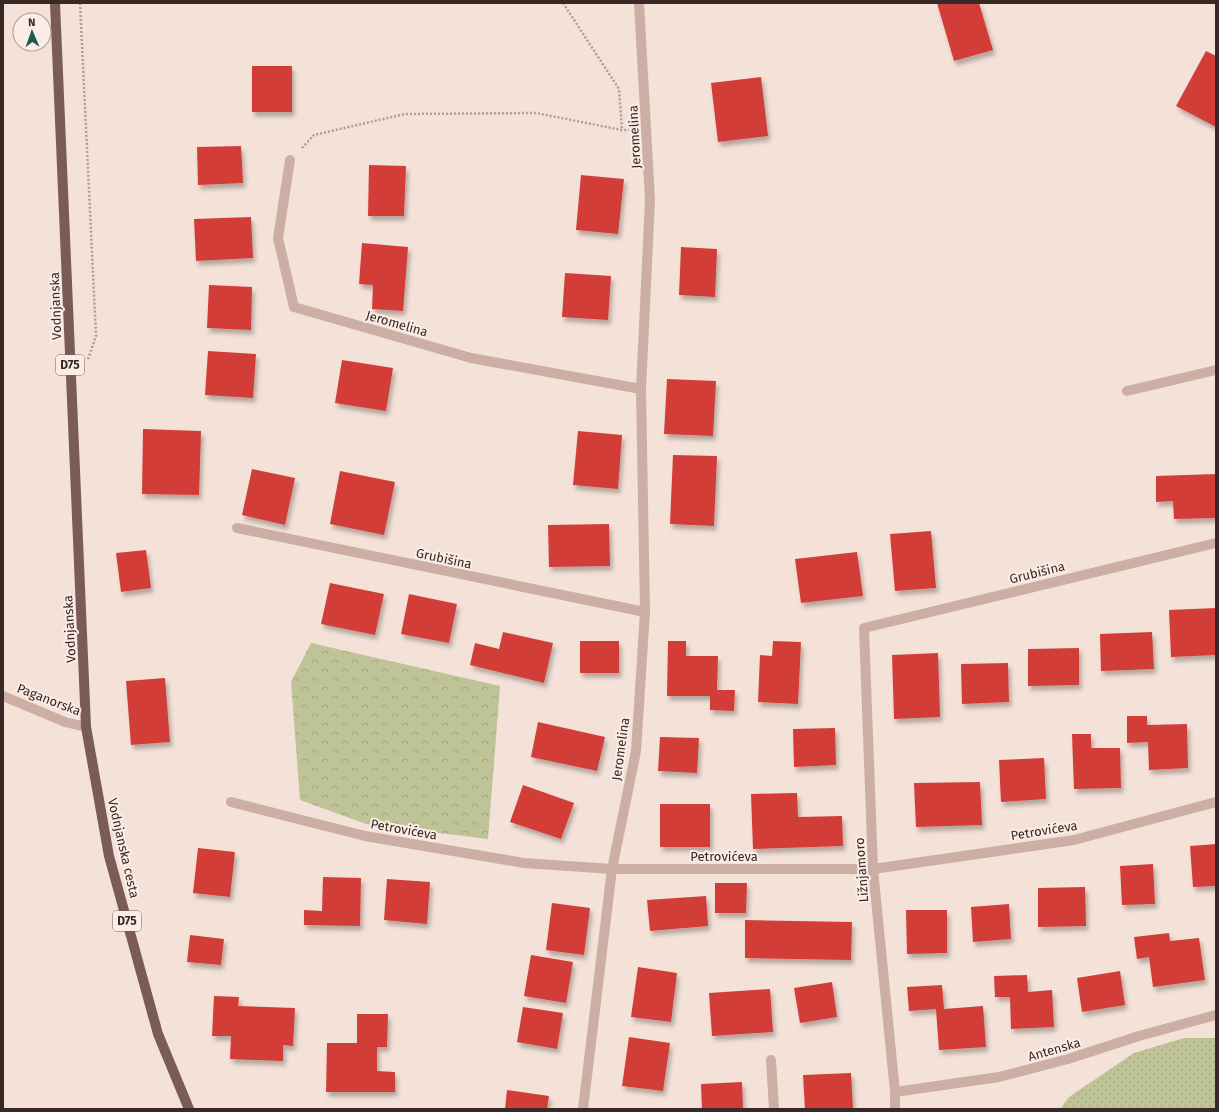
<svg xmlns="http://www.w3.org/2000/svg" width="1219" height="1112" font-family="'Fira Sans',sans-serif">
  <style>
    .grass { fill: url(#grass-dots) }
    .forest { fill: url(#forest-crowns) }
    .building { fill: #d23e39; filter: url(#shadow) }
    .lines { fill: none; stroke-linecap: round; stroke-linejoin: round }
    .path { stroke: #b9988e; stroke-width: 2.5; stroke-dasharray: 2 2; stroke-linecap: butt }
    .lane { stroke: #cdaea4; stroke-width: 10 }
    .street { stroke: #cdaea4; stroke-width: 10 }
    .primary { stroke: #7b5b56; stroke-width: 10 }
    .labels { text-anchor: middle; stroke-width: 4; stroke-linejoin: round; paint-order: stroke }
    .shield { fill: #fbede6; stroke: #726360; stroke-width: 1 }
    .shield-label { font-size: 12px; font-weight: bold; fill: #382826 }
    .street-label { font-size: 13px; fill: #382826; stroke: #fbede6 }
  </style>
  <defs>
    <pattern id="grass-dots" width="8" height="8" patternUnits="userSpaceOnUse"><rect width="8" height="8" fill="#bec497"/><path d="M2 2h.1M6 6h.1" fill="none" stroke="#a4a882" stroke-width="1.8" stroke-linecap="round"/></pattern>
    <pattern id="forest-crowns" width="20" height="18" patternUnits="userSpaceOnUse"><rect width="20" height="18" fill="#bec497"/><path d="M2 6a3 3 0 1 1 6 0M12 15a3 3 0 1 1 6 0" fill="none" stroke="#a4a882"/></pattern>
    <filter id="shadow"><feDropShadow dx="2.5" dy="4.5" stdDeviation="2" flood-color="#0004"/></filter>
  </defs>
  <rect width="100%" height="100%" fill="#f4e2d9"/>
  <path class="grass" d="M1184,1038h32v71h-156l9,-12 65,-44z"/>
  <path class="forest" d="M311,643l189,43 -12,153 -122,-15 -66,-24 -9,-118z"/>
  <g class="building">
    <path d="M937,3h42l14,47 -39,11z"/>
    <path d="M1206,51l10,5v71l-40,-21z"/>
    <rect x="252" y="66" width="40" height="46"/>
    <path d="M761,77l7,59 -50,6 -7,-59z"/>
    <path d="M241,146l2,37 -45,2 -1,-38z"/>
    <path d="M369,165l37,1 -2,50h-36z"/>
    <path d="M581,175l43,4 -6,55 -42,-4z"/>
    <path d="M251,217l2,41 -57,3 -2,-42z"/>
    <path d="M362,243l46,4 -5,64 -31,-2 1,-24 -14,-1z"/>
    <path d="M681,247l36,2 -2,48 -36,-2z"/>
    <path d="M565,273l46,3 -3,44 -46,-3z"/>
    <path d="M209,285l43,2 -1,43 -44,-2z"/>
    <path d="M208,351l48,3 -3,44 -48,-3z"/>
    <path d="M342,360l51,8 -7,43 -51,-8z"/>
    <path d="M667,379l49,2 -3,55 -49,-2z"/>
    <path d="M143,429l58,2 -2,64 -57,-1z"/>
    <path d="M578,431l44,4 -4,54 -45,-4z"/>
    <path d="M673,455l44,1 -3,70 -44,-2z"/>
    <path d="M252,469l43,9 -10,47 -43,-10z"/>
    <path d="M340,471l55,11 -11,53 -54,-11z"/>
    <path d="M1216,474v44l-42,1 -1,-18 -17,1v-26z"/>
    <path d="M609,524l1,42 -61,1 -1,-42z"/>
    <path d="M931,531l5,57 -41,3 -5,-57z"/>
    <path d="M146,550l5,38 -30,4 -5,-39z"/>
    <path d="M857,552l6,44 -62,7 -6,-44z"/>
    <path d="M330,583l54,11 -9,41 -54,-11z"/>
    <path d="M409,594l48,10 -8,39 -48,-9z"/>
    <path d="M1216,608v47l-45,2 -2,-47z"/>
    <path d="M503,632l50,11 -9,40 -74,-18 5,-22 24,6z"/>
    <path d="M1152,632l2,37 -53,2 -1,-37z"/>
    <rect x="580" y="641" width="39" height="32"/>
    <path d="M668,641h18v15h32l-1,34h18l-1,21 -24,-1v-14h-43z"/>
    <path d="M773,641l28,1 -3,62 -40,-2 2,-47 12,1z"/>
    <path d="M1079,648v37l-51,1v-37z"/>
    <path d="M938,653l2,64 -46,2 -2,-64z"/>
    <path d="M1008,663l1,39 -47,2 -1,-40z"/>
    <path d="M165,678l5,64 -39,3 -5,-64z"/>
    <path d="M1127,716h20v9l40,-1 1,44 -39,2 -1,-28 -21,1z"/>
    <path d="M538,722l67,15 -8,34 -66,-14z"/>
    <path d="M835,728l1,37 -42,2 -1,-38z"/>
    <path d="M1072,734h19v14h29l1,40 -47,1z"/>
    <path d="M660,737l39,1 -2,35 -39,-2z"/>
    <path d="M1044,758l2,41 -45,3 -2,-42z"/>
    <path d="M980,782l2,43 -66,2 -2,-44z"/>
    <path d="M523,785l51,18 -13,36 -51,-17z"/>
    <path d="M797,793l1,24 44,-1 1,30 -90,3 -2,-55z"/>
    <rect x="660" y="804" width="50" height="43"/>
    <path d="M1216,844v42l-23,1 -3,-41z"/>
    <path d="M198,848l37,4 -5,45 -37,-4z"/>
    <path d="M1153,864l2,40 -33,1 -2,-39z"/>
    <path d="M323,877l38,1 -1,48 -56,-1v-15l18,1z"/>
    <path d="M387,879l43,3 -3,42 -43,-4z"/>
    <path d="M715,883h32l-1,30h-31z"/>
    <path d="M1085,887l1,39 -48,1v-39z"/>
    <path d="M706,896l2,30 -58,5 -3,-31z"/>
    <path d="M552,903l38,5 -6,47 -38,-5z"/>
    <path d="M1009,904l2,35 -38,3 -2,-35z"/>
    <path d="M906,910h41v43l-40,1z"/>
    <path d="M745,920l107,2 -1,38 -106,-2z"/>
    <path d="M1169,933l1,8 29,-3 6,42 -52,7 -4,-30 -12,2 -3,-22z"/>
    <path d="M190,935l34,4 -3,26 -34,-3z"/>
    <path d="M531,955l42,7 -7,41 -42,-7z"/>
    <path d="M638,967l39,6 -6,49 -40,-5z"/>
    <path d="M1120,971l5,34 -43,7 -5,-34z"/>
    <path d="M1027,975l1,17 24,-2 2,37 -43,2 -1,-32h-15l-1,-21z"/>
    <path d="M832,982l5,35 -37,6 -6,-35z"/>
    <path d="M942,985l2,24 39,-3 3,41 -47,3 -3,-41 -27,2 -2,-24z"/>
    <path d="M770,989l3,43 -61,4 -3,-43z"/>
    <path d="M214,996l25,1 -1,9 57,2 -2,38 -10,-1v16l-53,-2 1,-23h-19z"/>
    <path d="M523,1007l40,6 -6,36 -40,-7z"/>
    <path d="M357,1014h31l-1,33h-10v24l18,1v20h-69l1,-49h30z"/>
    <path d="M629,1037l41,6 -7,48 -41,-5z"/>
    <path d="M851,1073l2,36h-48l-2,-34z"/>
    <path d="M742,1082l1,27h-41l-1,-25z"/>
    <path d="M507,1090l42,6 -2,13h-42z"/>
  </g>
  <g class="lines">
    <g class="path">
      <path d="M80,3l16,333 -8,23"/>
      <path d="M563,3l56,86 3,41"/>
      <path d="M302,148l12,-13 91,-21 131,-1 86,17h7"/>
    </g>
    <path class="lane" d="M1127,391l89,-21"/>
    <g class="street">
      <path d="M290,160l-12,78 16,69 177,51 170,31"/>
      <path d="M237,528l408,84"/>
      <path d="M3,696l62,26 21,5"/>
      <path d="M231,802l134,34 159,27 88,6h261l201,-29 142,-38"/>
      <path d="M771,1060l3,49"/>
      <path d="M895,1092l104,-15 69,-18 71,-23 77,-21"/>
      <path d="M583,1109l29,-240 24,-118 9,-139 -4,-223 9,-189 -11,-197"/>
      <path d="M895,1109v-17l-22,-223 -9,-241 352,-85"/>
    </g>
    <path class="primary" d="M55,3l31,724 23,129 49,178 31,75"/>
  </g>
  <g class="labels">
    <g class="shield">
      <rect x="56" y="355" width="28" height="20" rx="3"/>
      <rect x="113" y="911" width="28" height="20" rx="3"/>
    </g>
    <g class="shield-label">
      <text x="70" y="369">D75</text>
      <text x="127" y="925">D75</text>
    </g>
    <g class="street-label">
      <text transform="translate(634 137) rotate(-93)" y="5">Jeromelina</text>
      <text transform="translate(55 306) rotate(-92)" y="5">Vodnjanska</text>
      <text transform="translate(397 323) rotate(16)" y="5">Jeromelina</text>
      <text transform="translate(444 558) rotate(12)" y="5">Grubišina</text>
      <text transform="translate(1037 572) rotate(-14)" y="5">Grubišina</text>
      <text transform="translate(69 629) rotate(-93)" y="5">Vodnjanska</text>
      <text transform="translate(49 699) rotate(21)" y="5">Paganorska</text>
      <text transform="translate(620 749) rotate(-82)" y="5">Jeromelina</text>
      <text transform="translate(404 829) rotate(10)" y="5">Petrovićeva</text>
      <text transform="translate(1044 830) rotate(-9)" y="5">Petrovićeva</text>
      <text transform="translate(124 848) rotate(77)" y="5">Vodnjanska cesta</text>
      <text x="724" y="861">Petrovićeva</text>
      <text transform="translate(861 870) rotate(-94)" y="5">Ližnjamoro</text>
      <text transform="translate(1054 1049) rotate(-16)" y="5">Antenska</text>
    </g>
  </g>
  <rect width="1219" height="1112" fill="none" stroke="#382826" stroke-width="8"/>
  <g transform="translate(32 32) rotate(358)"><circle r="19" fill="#fbede6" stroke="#ad9e99"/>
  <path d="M0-3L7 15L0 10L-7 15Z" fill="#185d54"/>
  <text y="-6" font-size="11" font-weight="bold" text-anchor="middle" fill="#382826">N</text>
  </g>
</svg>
